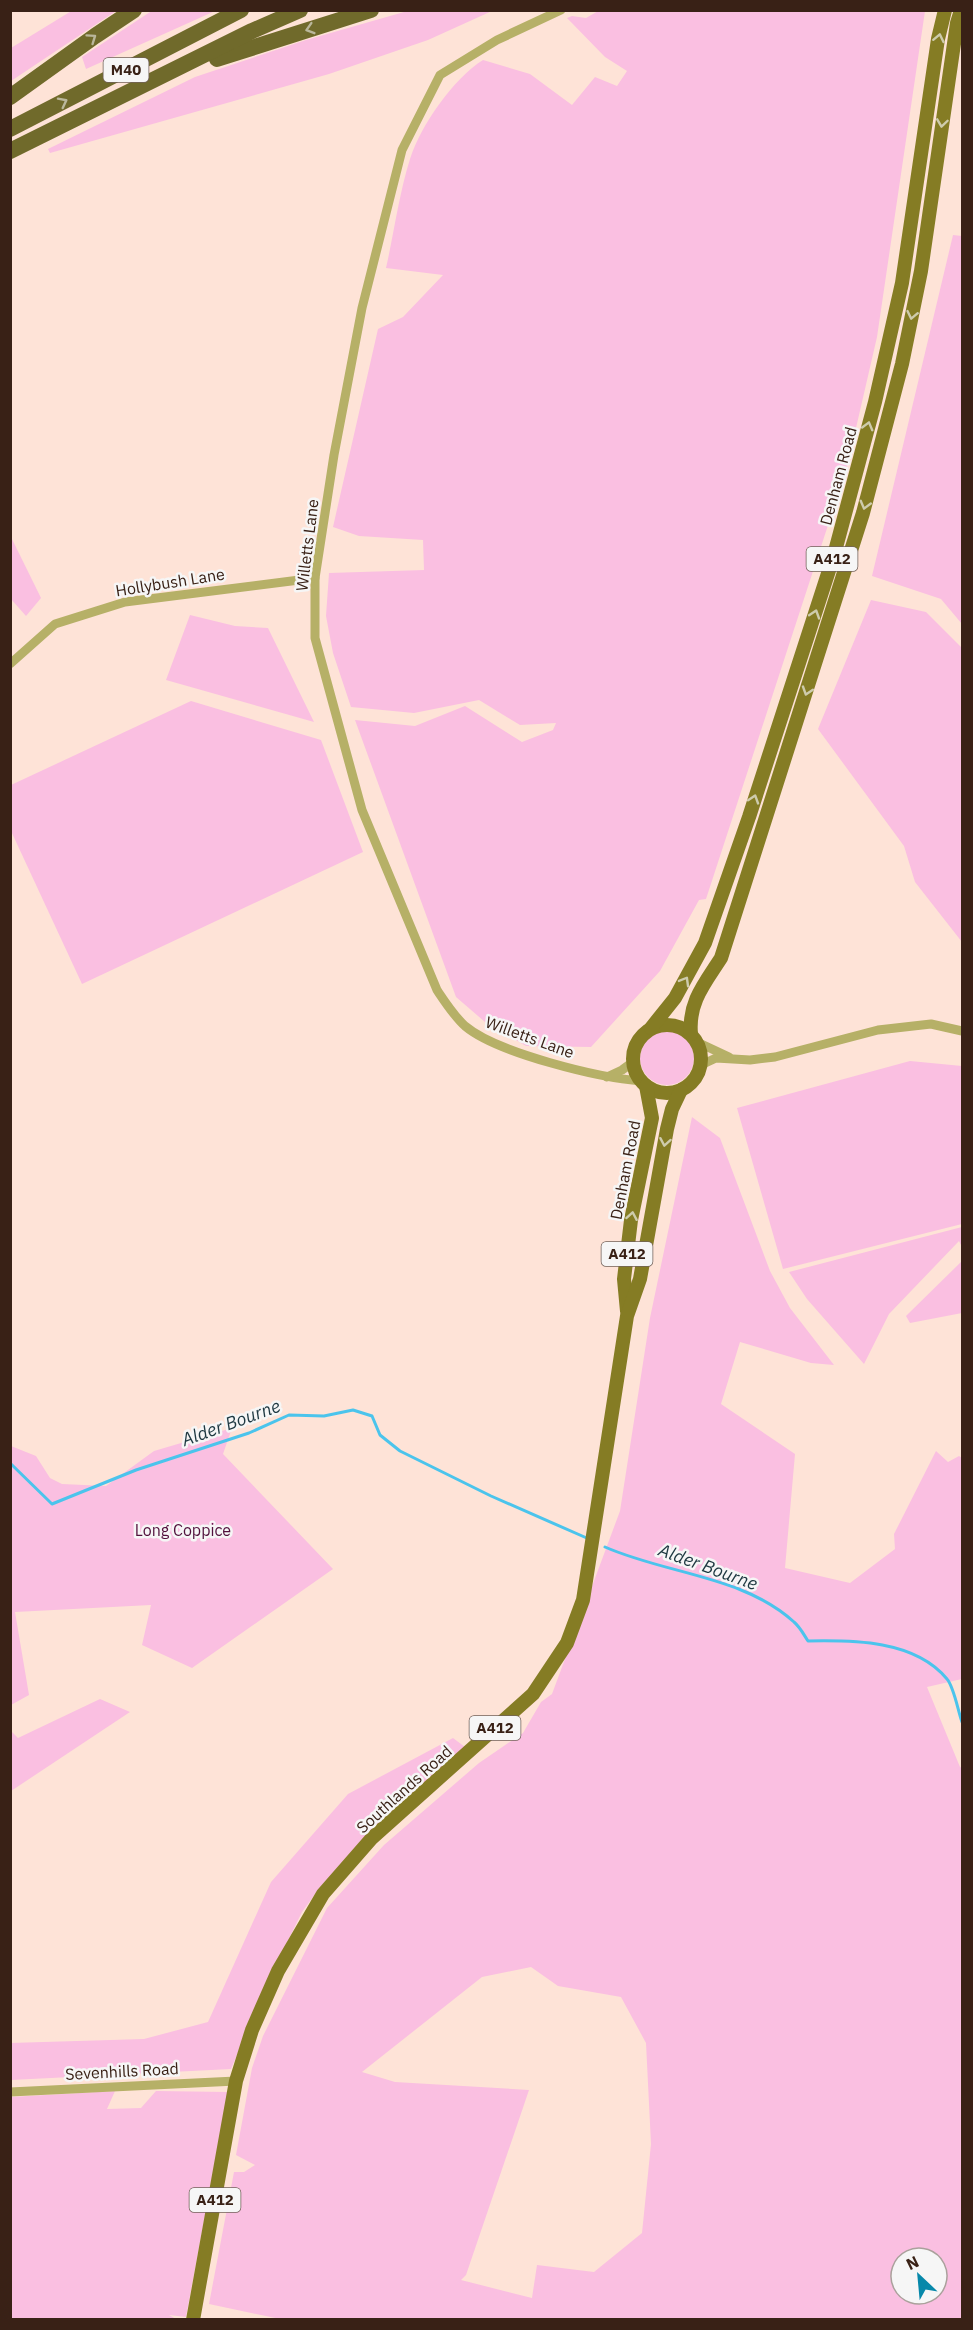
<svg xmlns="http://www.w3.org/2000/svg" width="973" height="2330" font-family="'IBM Plex Sans',sans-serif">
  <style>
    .green { fill: #fabfe1; fill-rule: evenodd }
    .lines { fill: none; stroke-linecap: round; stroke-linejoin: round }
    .stream { stroke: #4bc4ec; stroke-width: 3 }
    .street { stroke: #b6b067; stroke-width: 9 }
    .primary { stroke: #857c24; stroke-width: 14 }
    .highway { stroke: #706a2b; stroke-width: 16 }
    .oneway { stroke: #bab79b }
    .oneway2 { stroke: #cecbac }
    .labels { text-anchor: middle; stroke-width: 5; stroke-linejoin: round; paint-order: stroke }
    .shield { fill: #f6f6f6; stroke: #726159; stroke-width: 1.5 }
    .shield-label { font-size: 15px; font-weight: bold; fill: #392116 }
    .street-label { font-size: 16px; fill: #392116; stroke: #f6f6f6 }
    .park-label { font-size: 16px; fill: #52113d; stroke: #f6f6f6 }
    .water-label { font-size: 18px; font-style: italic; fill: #1e3841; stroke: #f6f6f6 }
  </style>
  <rect width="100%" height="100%" fill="#fee3d7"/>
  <g class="green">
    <path d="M73,10l43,1 -105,70v-33z"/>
    <path d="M153,10l62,1 -129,58 -4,-12z"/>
    <path d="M411,10l81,1 -64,29 -99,34 -279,79 -2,-4 147,-72 111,-37z"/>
    <path d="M600,10l325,1 -48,326 -30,130 -141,432 -7,1 -39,71 -69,76 -65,-1 -41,-24 -29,-25 -101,-277 60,6 50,-20 57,36 31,-12 3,-7 -36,2 -41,-25 -65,13 -63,-6 -18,-54 -7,-37 3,-43 95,-3 -1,-30 -64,-4 -26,-9 45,-198 25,-12 40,-42 -57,-7c8,-35 13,-74 24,-109 11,-34 43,-80 73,-99l47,14 42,31 23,-28 22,9 10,-15 -22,-14 -38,-39 5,-2 14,2z"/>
    <path d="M953,235l9,1v388l-21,-25 -69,-23z"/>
    <path d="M11,537l30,61 -15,18 -15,-17z"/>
    <path d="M871,600l55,12 36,36v294l-47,-60 -11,-36 -86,-117z"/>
    <path d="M190,615l45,11 33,2 46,94 -148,-42z"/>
    <path d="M191,701l130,39 42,112 -281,132 -71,-153v-46z"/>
    <circle cx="667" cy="1058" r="27"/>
    <path d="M910,1061l52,5v158l-179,45 -46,-161z"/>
    <path d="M692,1117l28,21 50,133 20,37 44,57 -23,-2 -71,-21 -19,62 74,50 -10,114 65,15 45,-34 -1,-15 42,-83 12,11 11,-6 3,2v221l-35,8 33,80 2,1v551l-677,1 -76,-16 25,-132h10l11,-7 -19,-10 16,-87 11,-32 64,-128 57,-63 95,-82 44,-30 18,-31 11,-8 68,-183 30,-193zM531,1967l27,19 63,11 25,46 5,101 -9,89 -48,39 -57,-7 -5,33 -71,-18 5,-5 63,-185 -134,-8 -33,-10 120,-95zM901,2258h36v36h-36z"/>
    <path d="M962,1227v20l-3,-6 -70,73 -25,50 -57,-65 -18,-27z"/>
    <path d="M962,1261v52l-52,10 -4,-7z"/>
    <path d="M232,1428l-9,26 110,115 -141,99 -50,-23 9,-40 -136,7 14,83 -18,10v-259l25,10 14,22 12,6 44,2 48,-35z"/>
    <path d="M100,1699l30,13 -119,79v-60l7,7z"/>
    <path d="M453,1738l12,9 -90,79 -54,60 -19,26 -32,65 -39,92 -220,11 -1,-37 134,-4 64,-17 63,-140 77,-88z"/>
    <path d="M115,2091l-8,18 34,-1 15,-17 72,1 -42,225 -17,-2 7,4 -165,1v-223z"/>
  </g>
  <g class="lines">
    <g class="stream">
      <path d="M10,1463l42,41 84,-34 113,-37 40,-18 35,1 29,-6 19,6 8,19 20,16 91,45 98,43"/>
      <path d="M605,1547c61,27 139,29 189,75 6,5 10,13 14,19 45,-1 107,-1 139,38 7,8 11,32 15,43"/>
    </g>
    <g class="street">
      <path d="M561,10l-64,30 -57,35 -38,75 -40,158 -28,147 -19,123v60l47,172 75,180c8,12 17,26 28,36 32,27 134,52 177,55"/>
      <path d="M10,664l45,-40 70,-22 190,-24"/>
      <path d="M697,1042l32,15"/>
      <path d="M701,1065l15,-7 34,2 25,-3 103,-27 53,-6 31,7"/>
      <path d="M607,1077l15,-7 11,-8"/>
      <path d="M10,2092l226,-11"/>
    </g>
    <g class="primary">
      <circle cx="667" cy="1059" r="34"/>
      <path d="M651,1028l24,-30 30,-55 44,-126 85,-262 41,-153 27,-119 36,-244 7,-29"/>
      <path d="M691,1034c-3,-32 14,-51 30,-76l142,-445 39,-149 19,-93 36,-248 4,-13"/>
      <path d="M627,1311l-3,-32 7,-59 21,-102 -6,-32"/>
      <path d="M193,2320l43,-239 16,-51 26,-59 45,-77 49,-56 161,-144 34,-51 16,-43 44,-284 13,-37 27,-150 5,-20 9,-19"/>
    </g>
    <g class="highway">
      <path d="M217,59l154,-49"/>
      <path d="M10,97l85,-61 39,-26"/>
      <path d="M10,129l231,-119"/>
      <path d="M10,151l242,-120 48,-21"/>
    </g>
  </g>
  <defs><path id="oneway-chevron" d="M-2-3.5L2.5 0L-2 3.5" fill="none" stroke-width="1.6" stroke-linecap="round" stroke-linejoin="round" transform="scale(1.5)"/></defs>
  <g class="oneway">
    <use href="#oneway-chevron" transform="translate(310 29) rotate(163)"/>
    <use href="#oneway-chevron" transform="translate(92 38) rotate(-35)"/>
    <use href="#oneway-chevron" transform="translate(63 102) rotate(-27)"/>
  </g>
  <g class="oneway2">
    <use href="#oneway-chevron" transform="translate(939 38) rotate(-78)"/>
    <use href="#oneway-chevron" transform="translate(942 123) rotate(98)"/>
    <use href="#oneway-chevron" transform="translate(912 315) rotate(102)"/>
    <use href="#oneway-chevron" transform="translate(868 426) rotate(-75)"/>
    <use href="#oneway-chevron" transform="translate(865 505) rotate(105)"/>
    <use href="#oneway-chevron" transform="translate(815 614) rotate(-72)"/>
    <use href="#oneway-chevron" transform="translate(807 691) rotate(108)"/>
    <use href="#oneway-chevron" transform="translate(754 799) rotate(-72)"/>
    <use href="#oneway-chevron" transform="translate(685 981) rotate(-60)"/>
    <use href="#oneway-chevron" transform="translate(665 1142) rotate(100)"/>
    <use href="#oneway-chevron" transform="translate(632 1216) rotate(-80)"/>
  </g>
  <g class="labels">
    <g class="shield">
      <rect x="103.5" y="58" width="45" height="24" rx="4.5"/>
      <rect x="806.5" y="547" width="51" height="24" rx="4.5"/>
      <rect x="601.5" y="1242" width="51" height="24" rx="4.5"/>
      <rect x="469.5" y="1716" width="51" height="24" rx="4.5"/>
      <rect x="189.5" y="2188" width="51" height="24" rx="4.5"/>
    </g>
    <g class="shield-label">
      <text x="126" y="75">M40</text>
      <text x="832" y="564">A412</text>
      <text x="627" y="1259">A412</text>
      <text x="495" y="1733">A412</text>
      <text x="215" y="2205">A412</text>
    </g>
    <g class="street-label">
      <text transform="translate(838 476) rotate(-75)" y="6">Denham Road</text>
      <text transform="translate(307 545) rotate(-83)" y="6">Willetts Lane</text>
      <text transform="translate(170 582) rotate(-9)" y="6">Hollybush Lane</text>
      <text transform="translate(530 1037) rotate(20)" y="6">Willetts Lane</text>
      <text transform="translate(625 1170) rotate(-79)" y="6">Denham Road</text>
      <text transform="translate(404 1789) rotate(-42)" y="6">Southlands Road</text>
      <text transform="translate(122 2071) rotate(-3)" y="6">Sevenhills Road</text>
    </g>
    <g class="park-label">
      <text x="183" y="1536">Long Coppice</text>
    </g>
    <g class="water-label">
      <text transform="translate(231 1423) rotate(-20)" y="6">Alder Bourne</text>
      <text transform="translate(708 1567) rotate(20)" y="6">Alder Bourne</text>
    </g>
  </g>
  <rect width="973" height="2330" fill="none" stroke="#392116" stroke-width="24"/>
  <g transform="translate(919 2276) rotate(334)"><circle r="28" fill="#f6f6f6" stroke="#aaa19c" stroke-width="1.5"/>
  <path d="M0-4.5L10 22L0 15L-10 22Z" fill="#0788aa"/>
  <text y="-9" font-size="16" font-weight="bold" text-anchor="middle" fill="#392116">N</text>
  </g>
</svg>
